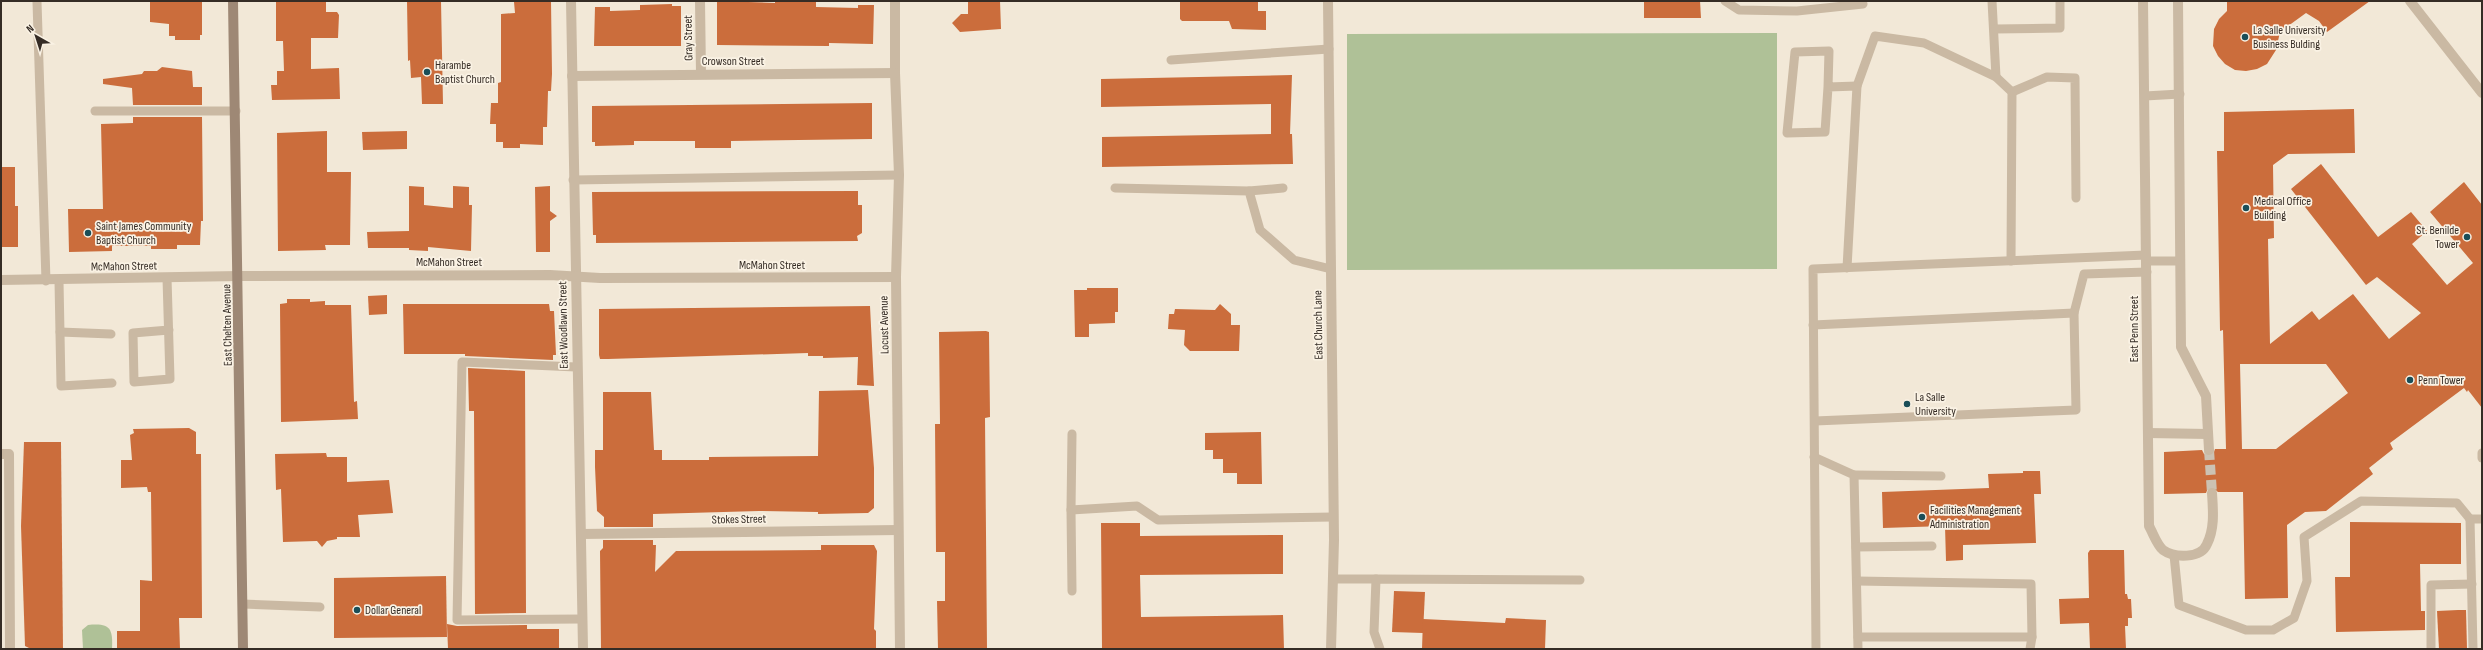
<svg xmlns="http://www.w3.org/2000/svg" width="2483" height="650" font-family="'Sofia Sans Condensed',sans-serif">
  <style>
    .green { fill: #afc197 }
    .building { fill: #cb6d3c; fill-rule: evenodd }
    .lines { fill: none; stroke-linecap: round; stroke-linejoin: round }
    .street-tunnel { stroke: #ccc2b3; stroke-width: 10; stroke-dasharray: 10 5; stroke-linecap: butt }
    .lane { stroke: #cab9a3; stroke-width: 9 }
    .street { stroke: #cab9a3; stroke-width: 10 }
    .secondary { stroke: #9e8875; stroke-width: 10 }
    .poi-dot { fill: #1a4e58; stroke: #faf2e4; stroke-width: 1.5 }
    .labels { text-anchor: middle; stroke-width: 3.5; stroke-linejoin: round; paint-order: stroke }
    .poi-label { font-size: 12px; fill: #352c25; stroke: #faf2e4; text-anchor: start }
    .street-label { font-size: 12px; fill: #352c25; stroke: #faf2e4 }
  </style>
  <rect width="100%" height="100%" fill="#f2e8d7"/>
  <g class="green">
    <path d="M1777,33v236l-430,1v-236z"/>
    <path d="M88,625c22,-2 25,3 24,24h-29l-1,-19z"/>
  </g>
  <g class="building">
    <path d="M150,1h52v34h-2v5h-25v-4h-6v-12l-19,-2z"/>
    <path d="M276,1h50v11h11l2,3 -1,23h-27v31l28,-1 1,31 -68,1 -1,-15h6v-14h7l-1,-30h-7z"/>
    <path d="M407,1h34l2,103h-21l-1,-27 -10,1 -1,-18 -2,1z"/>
    <path d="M551,1l1,73 -1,17h-3l-1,36h-4v18l-23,-1v4h-17v-6h-7v-18h-6l1,-21h7v-20l3,-1v-68l14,-1 -1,-11z"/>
    <path d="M717,1l58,2v-2h41v6l42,1v-3h16l-1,39 -44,-1v3l-112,-1z"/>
    <path d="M968,1h32l1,28 -41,3 -8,-9 9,-9h7z"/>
    <path d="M1180,1h78v10h8v19l-34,-1 -3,-8h-47l-2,-2z"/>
    <path d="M1644,1h56l1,17h-57z"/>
    <path d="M2227,1h143l-43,31 -8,-11 -13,-8 -26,19 -4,18 -9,14 -10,5 -11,2 -11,-1 -10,-6 -7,-8 -5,-10 1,-17 5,-10 8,-8z"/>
    <path d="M672,4v2h9v40h-87l1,-39h15v4l30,-1v-5z"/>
    <path d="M162,67l30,4 1,16h9v18h-69l-1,-17 -29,-4v-5l39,-5 2,-3h13z"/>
    <path d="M1292,75l-2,59h2l1,30 -191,3v-30l169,-3v-30l-170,3v-28z"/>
    <path d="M872,103v36l-141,2v7h-36v-7h-61v4l-39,1v-4h-3v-36z"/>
    <path d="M2354,109l1,44 -67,1 -15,11 1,73 -6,1 2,105 42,-33 7,9 34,-26 36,45 32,-26 -44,-36 -11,8 -75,-96 30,-25 57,73 33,-25 16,19 -15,13 35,41 26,-22 -43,-51 34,-30 18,23v203l-14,-18 -1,2 -3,-4 -74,55 3,6 -24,19 4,6 -47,37 -21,1 -18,13 1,73 -43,1 -2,-107h-25l-6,-5 -4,1 -2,5 -42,1v-42l38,-2 2,4 5,2 4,-1 2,-6h11l-3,-119 -3,1 -3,-180h7v-39zM2240,364h86l22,29 -72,56h-34z"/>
    <path d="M133,117h69l1,104h-2l-1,24h-23v4h-26v-3h-39v5l-43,1 -1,-43h35l-2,-85 32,-1z"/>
    <path d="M327,131v41h24l-1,73h-25l1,5 -48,1 -1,-118z"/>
    <path d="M407,131v18l-44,1 -1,-18z"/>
    <path d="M1,167h14v39h3v41h-17z"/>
    <path d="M409,186l15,1v18l29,3v-22l16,1v18h3l-1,46 -43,-4v4l-19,-1v-2h-41l-1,-16 42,-1z"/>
    <path d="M550,186v25l7,5 -7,5v31h-14l-1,-65z"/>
    <path d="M858,191v14h4v28l-5,3 1,5 -262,2v-8h-3l-1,-43z"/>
    <path d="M1087,288h31v24h-3v11l-26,1v13h-14l-1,-47h13z"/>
    <path d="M387,295v19l-18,1 -1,-19z"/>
    <path d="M287,299h23v3l15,-1v4h26l3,97 3,-1 1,18 -77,3 -1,-118 7,-1z"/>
    <path d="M403,304h146l1,7h4l2,44h-3v5l-88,-4v-2h-61z"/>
    <path d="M1220,304l11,10v11h9l-1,26h-49l-6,-6 1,-15 -17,-1 1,-15h5l1,-5 40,1z"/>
    <path d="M870,306l4,80 -17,-1 1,-28 -35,1v-2h-15v-3l-200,6h-8l-1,-4v-46z"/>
    <path d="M986,331l3,1 1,85 -5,1 2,231h-49l-1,-48h8v-49h-9l-1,-128h5l-1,-92z"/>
    <path d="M468,368l57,3 1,242 -51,1 -1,-203h-5z"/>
    <path d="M868,390l6,78v40l-6,5 -50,1v-2l-59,-1 -106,3v13h-49v-10l-7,-6 -2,-44v-17h8v-58h48l3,58h8v10h47v-3l109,-1 1,-65z"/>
    <path d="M189,428l7,4v22h5l1,164h-23l1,31h-63v-18h23v-51l12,1 -1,-89h-3l-1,-5 -26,1v-28h11l-2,-25 4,-2 -1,-4z"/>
    <path d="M1261,432l1,52h-25v-11h-14v-14h-10v-9h-8v-17z"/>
    <path d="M24,442h37l2,207h-32l-6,-3 -4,-120z"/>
    <path d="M326,453l1,4h20v25l42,-2 4,33 -35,2 2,22h-23v2l-10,2 -5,6 -5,-6 -34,1 -2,-53 -5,1 -1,-36z"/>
    <path d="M2023,471h17l1,23h-7l2,49 -73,2v15l-17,1 -1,-35 -62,2 -1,-36 107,-4 -1,-14 35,-1z"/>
    <path d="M2350,522l111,1v41h-41l1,47h4v19l-89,2 -1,-55h15z"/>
    <path d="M1101,523h39v13l143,-1v39l-143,1 1,42 142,-2 1,34h-182z"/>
    <path d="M603,540h50v5h3l-1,27 21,-21 145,-1v-5h53l3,6 -3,78 2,2v18h-275l-1,-98 3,-3z"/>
    <path d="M2090,550h34l1,44h2l1,5h3l1,19h-4v8h-3l1,23h-36l-1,-26 -29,1 -1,-25 30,-1 -1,-45z"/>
    <path d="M446,576l1,61 -113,1v-60z"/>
    <path d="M1394,591l31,1 -2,41 -31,-1z"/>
    <path d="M2458,610h8l1,39h-28l-2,-38z"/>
    <path d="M1506,618l40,2 -1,29h-123l1,-30 82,4z"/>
    <path d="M447,624l10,2 70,-1v4h32v20h-111z"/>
  </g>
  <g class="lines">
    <path class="street-tunnel" d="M2209,450l3,43"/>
    <g class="lane">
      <path d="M1725,1l14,9 58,1 66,-7 -1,-3"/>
      <path d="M1992,1l4,76"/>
      <path d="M37,2l9,279"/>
      <path d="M1995,29l65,-1v-27"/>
      <path d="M1171,60l158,-11"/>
      <path d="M1857,86l18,-50 49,7 72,34 16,15 -1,169"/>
      <path d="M1828,87l-3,45 -38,1 8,-81 34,-1 -1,36 29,-1 -10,182"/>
      <path d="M2012,92l35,-15 28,1 1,120"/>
      <path d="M2145,96l35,-2"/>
      <path d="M95,111h141"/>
      <path d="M573,180l326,-5"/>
      <path d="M1115,188l134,3 11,39 34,30 37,9"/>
      <path d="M1249,191l34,-3"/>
      <path d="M2146,261h34"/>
      <path d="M167,278l3,101 -36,3 -1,-49 36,-3"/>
      <path d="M59,281l2,105 51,-3"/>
      <path d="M2074,313l10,-39 63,-2"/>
      <path d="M1813,325l261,-12 2,97 -261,11"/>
      <path d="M60,332l51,2"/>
      <path d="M576,367l-114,-5 -5,258 125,-1"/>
      <path d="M2482,453v5"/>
      <path d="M1814,457l40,18 4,174"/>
      <path d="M1854,475l87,1"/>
      <path d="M1071,510l1,-76"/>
      <path d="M1856,547l76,-1"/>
      <path d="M2174,555l5,50 67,25h27l21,-12 13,-37 -3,-44 57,-36 96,2 13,16"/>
      <path d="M1334,579h42"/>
      <path d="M1857,581l174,3 1,53h-174"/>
      <path d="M1072,591l-1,-81 66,-4 21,14 175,-3"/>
      <path d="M243,604l77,3"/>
      <path d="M1380,649l-6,-17 2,-53 204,1"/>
      <path d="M1816,649l-3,-380 333,-14"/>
      <path d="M2030,649l2,-12"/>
      <path d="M2431,649v-64l41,-1"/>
      <path d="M2473,649l-3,-130h12"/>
    </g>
    <g class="street">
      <path d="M571,1l12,648"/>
      <path d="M700,1l1,73"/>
      <path d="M895,1v72l4,102 -3,102 4,372"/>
      <path d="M1328,1l6,539 -3,109"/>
      <path d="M2143,1l6,525c4,7 8,19 14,24 11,8 38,9 44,-6 8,-16 6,-34 5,-51"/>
      <path d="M2178,1l3,346 25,49 3,54"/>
      <path d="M2410,1l72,92"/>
      <path d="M572,76l323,-3"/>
      <path d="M1,280l238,-4 311,-1 50,3 296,-1"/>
      <path d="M2148,433l60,1"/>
      <path d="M1,454h8l1,195"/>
      <path d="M581,534l317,-4"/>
    </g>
    <path class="secondary" d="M233,1l10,648"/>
  </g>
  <g class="poi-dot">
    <circle cx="2245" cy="37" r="4"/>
    <circle cx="427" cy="72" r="4"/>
    <circle cx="2246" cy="208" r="4"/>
    <circle cx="88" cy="233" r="4"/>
    <circle cx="2467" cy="237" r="4"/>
    <circle cx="2410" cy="380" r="4"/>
    <circle cx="1907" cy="404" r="4"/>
    <circle cx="1922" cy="517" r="4"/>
    <circle cx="357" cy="610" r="4"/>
  </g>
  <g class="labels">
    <g class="poi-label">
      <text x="2253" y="34">La Salle University<tspan x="2253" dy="14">Business Bulding</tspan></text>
      <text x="435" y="69">Harambe<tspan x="435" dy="14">Baptist Church</tspan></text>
      <text x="2254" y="205">Medical Office<tspan x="2254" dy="14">Building</tspan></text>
      <text x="96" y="230">Saint James Community<tspan x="96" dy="14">Baptist Church</tspan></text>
      <text x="2459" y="234" text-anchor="end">St. Benilde<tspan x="2459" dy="14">Tower</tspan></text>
      <text x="2418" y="384">Penn Tower</text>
      <text x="1915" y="401">La Salle<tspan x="1915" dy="14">University</tspan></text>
      <text x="1930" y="514">Facilities Management<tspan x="1930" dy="14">Administration</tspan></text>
      <text x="365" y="614">Dollar General</text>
    </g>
    <g class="street-label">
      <text transform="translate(688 38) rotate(-91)" y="4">Gray Street</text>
      <text x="733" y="65">Crowson Street</text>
      <text x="449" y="266">McMahon Street</text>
      <text x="772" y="269">McMahon Street</text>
      <text transform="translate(124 266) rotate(-1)" y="4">McMahon Street</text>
      <text transform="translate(227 325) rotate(-91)" y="4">East Chelten Avenue</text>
      <text transform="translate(563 325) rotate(-91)" y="4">East Woodlawn Street</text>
      <text transform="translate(884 325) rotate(-91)" y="4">Locust Avenue</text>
      <text transform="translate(1318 325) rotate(-91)" y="4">East Church Lane</text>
      <text transform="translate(2134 329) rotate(-90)" y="4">East Penn Street</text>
      <text transform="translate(739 519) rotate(-1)" y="4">Stokes Street</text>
    </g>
  </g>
  <rect width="2483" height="650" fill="none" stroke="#352c25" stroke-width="4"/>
  <g transform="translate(36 36) rotate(321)" stroke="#faf2e4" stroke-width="3" paint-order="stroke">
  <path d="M0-3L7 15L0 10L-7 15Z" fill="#352c25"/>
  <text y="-6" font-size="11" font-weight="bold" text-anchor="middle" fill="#352c25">N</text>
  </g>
</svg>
